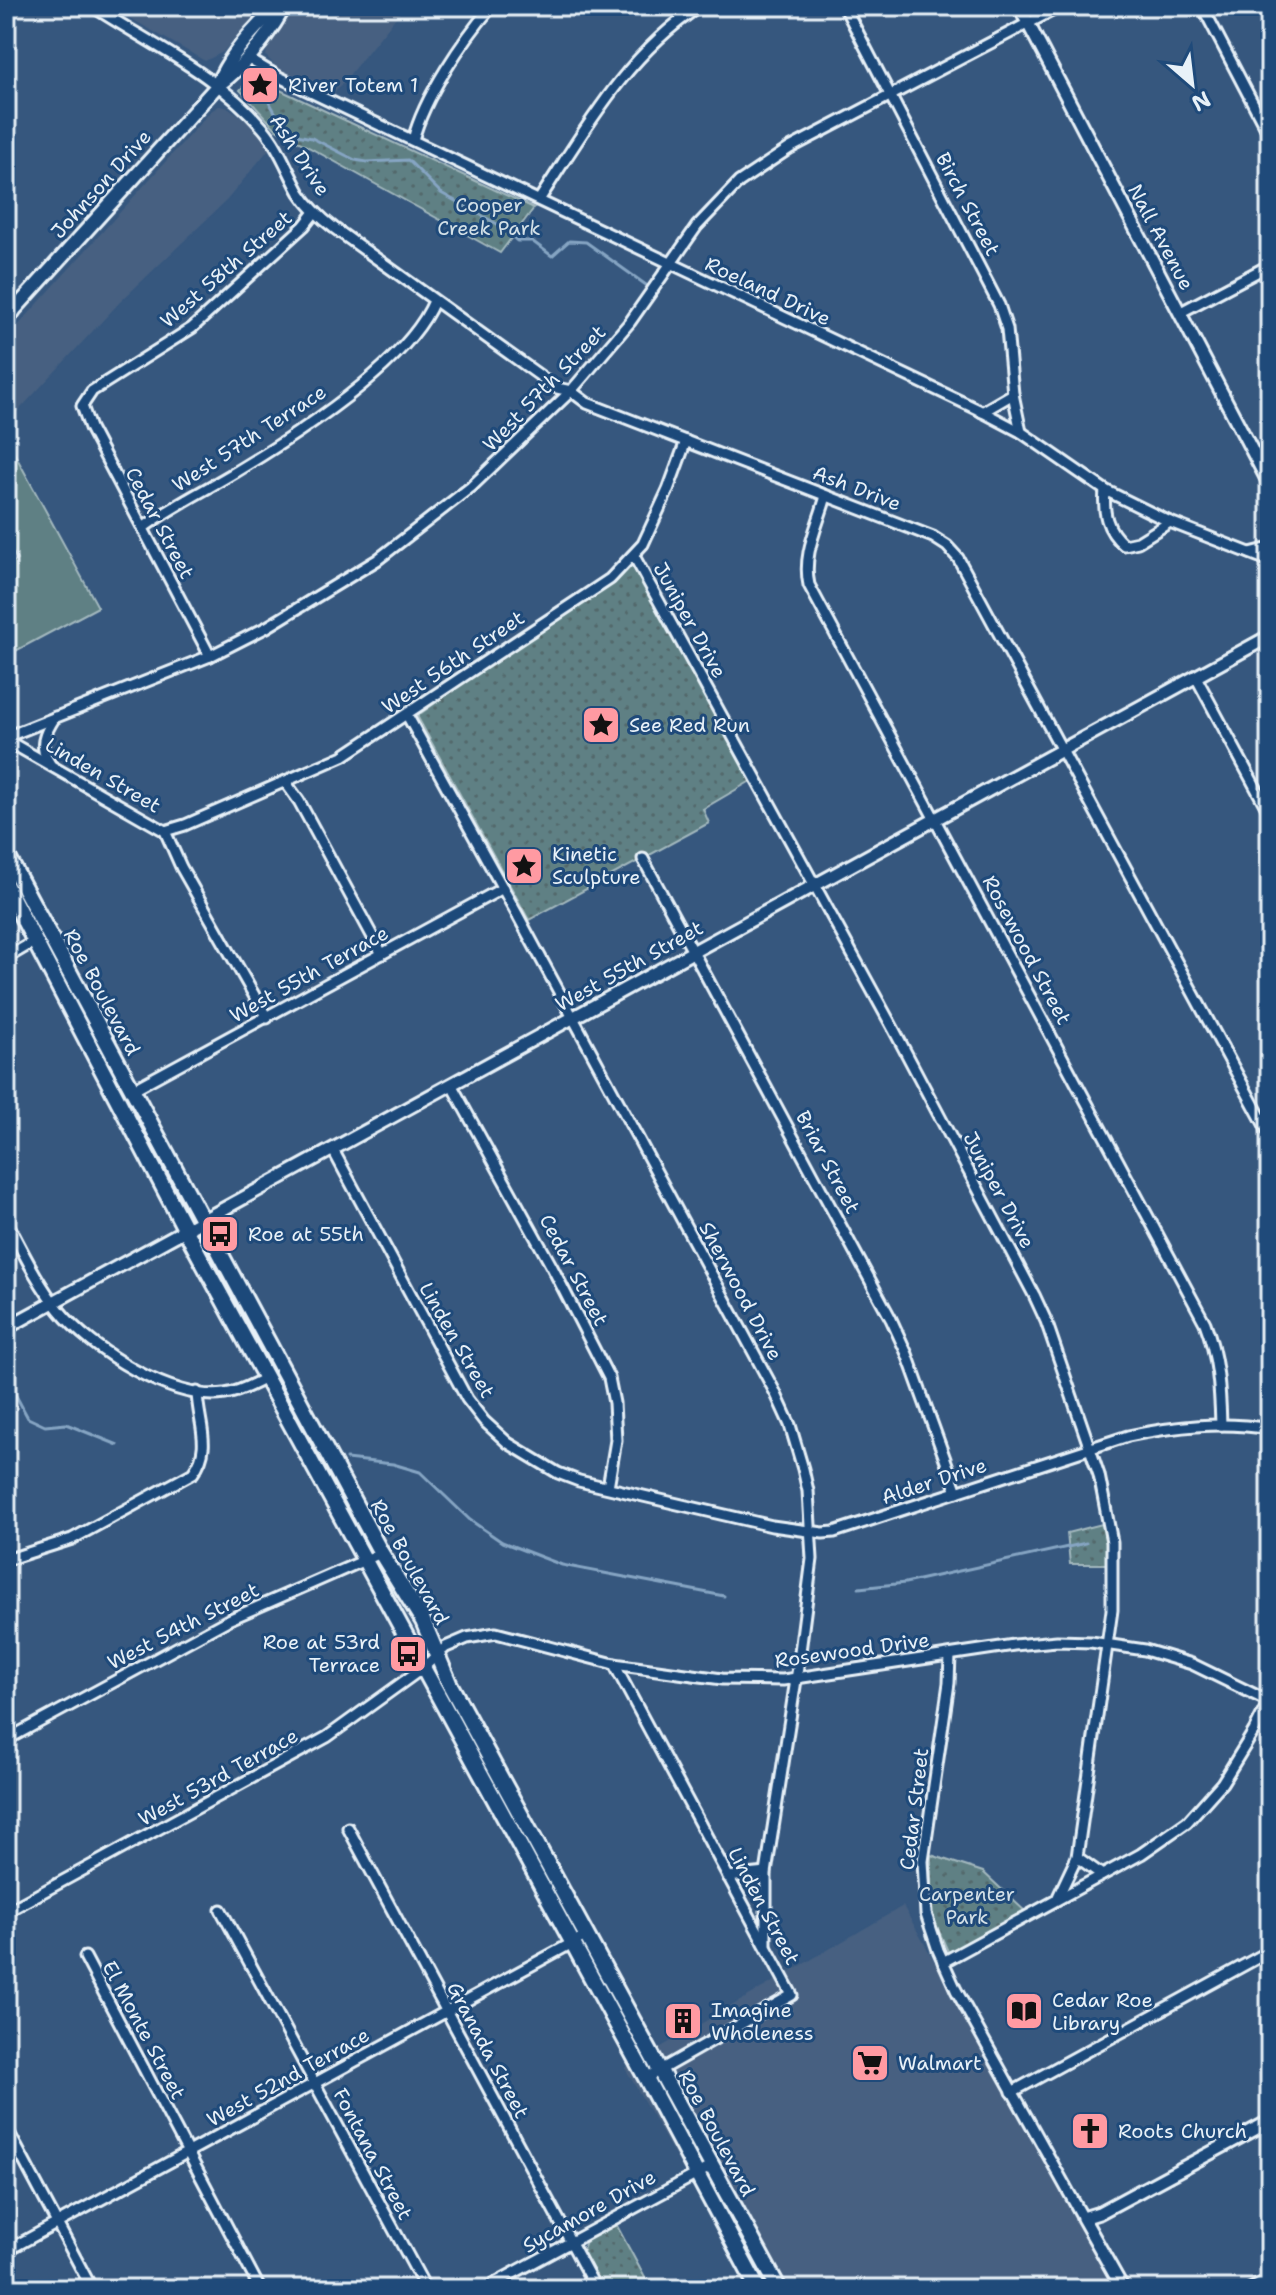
<svg xmlns="http://www.w3.org/2000/svg" width="1276" height="2295" font-family="'Shantell Sans',sans-serif">
  <style>
    .built { fill: #466081 }
    .green { fill: #5e8084; stroke: #a3b8be; stroke-width: 2 }
    .park { fill: url(#park-dots); stroke: #a3b8be; stroke-width: 2 }
    .lines { fill: none; stroke-linecap: round; stroke-linejoin: round }
    .stream { stroke: #86a5c3; stroke-width: 3 }
    .minor-casing { stroke: #e8f1f8; stroke-width: 15 }
    .tertiary-casing { stroke: #e8f1f8; stroke-width: 17 }
    .secondary-casing { stroke: #e8f1f8; stroke-width: 18 }
    .primary-casing { stroke: #e8f1f8; stroke-width: 20 }
    .minor { stroke: #1f4a7a; stroke-width: 9 }
    .tertiary { stroke: #1f4a7a; stroke-width: 11 }
    .secondary { stroke: #1f4a7a; stroke-width: 12 }
    .primary { stroke: #1f4a7a; stroke-width: 14 }
    .labels { text-anchor: middle; stroke-width: 6; stroke-linejoin: round; paint-order: stroke }
    .poi-label { font-size: 20px; fill: #e8f1f8; stroke: #1f4a7a; text-anchor: start }
    .street-label { font-size: 20px; fill: #e8f1f8; stroke: #1f4a7a }
    .park-label { font-size: 20px; fill: #d3e0e7; stroke: #1f4a7a }
  </style>
  <defs>
    <pattern id="park-dots" width="8" height="8" patternUnits="userSpaceOnUse" patternTransform="scale(2)"><rect width="8" height="8" fill="#5e8084"/><path d="M2 2h.1M6 6h.1" fill="none" stroke="#53676a" stroke-width="1.8" stroke-linecap="round"/></pattern>
  </defs>
  <rect width="100%" height="100%" fill="#36577e"/>
  <filter id="ink" filterUnits="userSpaceOnUse"><feTurbulence type="fractalNoise" baseFrequency=".0125" numOctaves="2"/><feDisplacementMap in="SourceGraphic" scale="16" xChannelSelector="R" yChannelSelector="G"/><feConvolveMatrix kernelMatrix="1 2 1 2 8 2 1 2 1" color-interpolation-filters="sRGB"/></filter>
  <g filter="url(#ink)">
    <g class="built">
      <path d="M109,6h154l-40,46 -18,9z"/>
      <path d="M297,6h108l-72,89 -55,-26 -12,-13 2,-14z"/>
      <path d="M219,106l10,2 31,22 9,19 -42,51 -107,102 -114,122v-85l205,-228z"/>
      <path d="M903,1906l218,383h-370l-126,-221z"/>
    </g>
    <path class="green" d="M6,438l92,169 -92,49v-89l11,-7 -11,-20z"/>
    <g class="park">
      <path d="M252,77l282,131 -34,45 -224,-124 -36,-39z"/>
      <path d="M634,556l122,222 -53,31 6,14 -180,97 -112,-204 193,-137z"/>
      <path d="M1106,1523l3,41h-39l-3,-31z"/>
      <path d="M931,1855l52,17 44,41 -77,43 -19,-43z"/>
      <path d="M616,2224l35,65h-49l-19,-36c-1,-17 20,-22 33,-29z"/>
    </g>
    <g class="lines">
      <g class="stream">
        <path d="M263,91l24,42 25,5 43,22 12,2 41,-2 33,33 58,32 18,16h15l20,15 17,-15 17,1 60,43"/>
        <path d="M6,1377l22,41 17,8 21,-2 52,21"/>
        <path d="M346,1459l47,5 27,8 50,48 32,22 60,23 162,31"/>
        <path d="M859,1588l46,-5 181,-40"/>
      </g>
      <g class="minor-casing">
        <g id="minor">
          <path d="M92,6c58,38 125,68 171,122 16,18 25,44 37,65 9,14 21,25 34,35l223,160 14,3 16,12 346,134 14,9 11,12 312,577"/>
          <path d="M844,6l155,299 8,24 6,65 8,38"/>
          <path d="M1202,6l68,130"/>
          <path d="M247,58l32,19 698,332 44,23 84,58 65,32 100,39"/>
          <path d="M413,140c11,-43 50,-100 79,-134"/>
          <path d="M539,200c47,-72 88,-146 161,-194"/>
          <path d="M1181,312l89,-47"/>
          <path d="M982,412l31,-18"/>
          <path d="M1105,490c-2,22 1,40 19,55l14,-3 32,-20"/>
          <path d="M826,496c-8,30 -24,58 -17,89l396,738c13,34 15,65 16,102"/>
          <path d="M143,528c29,-22 63,-38 94,-57 58,-35 171,-107 197,-170"/>
          <path d="M1250,553l20,-5"/>
          <path d="M634,556l260,474 140,265 12,26 53,154 13,67v68l-35,247 -19,40"/>
          <path d="M210,656l-120,-228 -8,-22 10,-15 100,-63 112,-102 11,-14"/>
          <path d="M1196,677l74,137"/>
          <path d="M407,715l110,199 258,478 15,33 13,44 5,22 4,68 -14,108 -32,206v71"/>
          <path d="M6,737l204,-81 57,-29 110,-67 94,-73 100,-96 59,-69 67,-96 42,-44 51,-34 271,-142"/>
          <path d="M6,740l159,91 16,36 86,151"/>
          <path d="M50,764c-12,-17 -6,-30 5,-47"/>
          <path d="M286,783l13,18 83,153"/>
          <path d="M165,831l20,-6 158,-69 267,-177 33,-35 25,-54 18,-49"/>
          <path d="M643,859l248,460 16,35 50,138"/>
          <path d="M6,958l29,-17"/>
          <path d="M451,1084l101,183 57,111 5,25 2,37 -8,47"/>
          <path d="M132,1090l371,-202"/>
          <path d="M333,1150l134,249 17,22 24,22 50,30 21,8 193,45 51,7 11,-1 294,-96c48,-10 94,-15 142,-7"/>
          <path d="M6,1220c16,30 32,64 53,90 32,40 114,92 166,84 15,-2 28,-10 41,-16"/>
          <path d="M6,1560l66,-21 121,-66c20,-27 5,-49 4,-81"/>
          <path d="M950,1655l-1,28 -26,178 3,53 12,36 18,40 127,228"/>
          <path d="M614,1664l178,331 -146,83"/>
          <path d="M6,1740l222,-120 153,-67"/>
          <path d="M348,1828l248,461"/>
          <path d="M1077,1857l25,18"/>
          <path d="M728,1877l38,-4"/>
          <path d="M221,1910l205,379"/>
          <path d="M6,1912l321,-175 97,-70 22,-20 21,-9 29,-5 118,31 108,15 61,1 231,-35 43,-4 34,1 54,8 47,14 78,38"/>
          <path d="M85,1957l175,332"/>
          <path d="M943,1962l198,-108 46,-32 35,-39 32,-52 16,-32"/>
          <path d="M1012,2092l258,-141"/>
          <path d="M6,2127l86,162"/>
          <path d="M6,2251l581,-316"/>
          <path d="M484,2289l228,-123"/>
          <path d="M1250,2289l20,-10"/>
        </g>
      </g>
      <g class="tertiary-casing">
        <g id="tertiary">
          <path d="M1019,6l251,479"/>
          <path d="M6,1328l1264,-692"/>
          <path d="M1123,2289l-40,-71 16,-5 171,-92"/>
        </g>
      </g>
      <g class="secondary-casing">
        <g id="secondary">
          <path d="M217,85c12,-30 37,-57 61,-79"/>
          <path d="M6,322l9,-13 202,-223c28,-20 51,-50 68,-80"/>
        </g>
      </g>
      <g class="primary-casing">
        <g id="primary">
          <path d="M6,854l375,699 42,68 26,62 330,606"/>
          <path d="M6,886l187,358 453,834 112,211"/>
        </g>
      </g>
      <use href="#minor" class="minor"/>
      <use href="#tertiary" class="tertiary"/>
      <use href="#secondary" class="secondary"/>
      <use href="#primary" class="primary"/>
    </g>
  </g>
  <defs>
    <g id="sight-square" transform="scale(2)"><rect x="-9" y="-9" width="18" height="18" rx="4" fill="#ff9aa2" stroke="#1f4a7a"/><path d="M0-6L1.8-2.2L6-1.7L2.9 1.2L3.7 5.4L0 3.3L-3.7 5.4L-2.9 1.2L-6-1.7L-1.8-2.2Z" fill="#111"/></g>
    <g id="bus-square" transform="scale(2)"><rect x="-9" y="-9" width="18" height="18" rx="4" fill="#ff9aa2" stroke="#1f4a7a"/><path d="M-5-6H5V4H4V6H2V4H-2V6H-4V4H-5ZM-3.5-4V0h7V-4ZM-3.5 1.2v1.5H-2V1.2ZM2 1.2v1.5H3.5V1.2Z" fill="#111"/></g>
    <g id="library-square" transform="scale(2)"><rect x="-9" y="-9" width="18" height="18" rx="4" fill="#ff9aa2" stroke="#1f4a7a"/><path d="M-6-4Q-3-5.5-.7-3.5V5Q-3 3-6 4ZM6-4Q3-5.5 .7-3.5V5Q3 3 6 4Z" fill="#111"/></g>
    <g id="building-square" transform="scale(2)"><rect x="-9" y="-9" width="18" height="18" rx="4" fill="#ff9aa2" stroke="#1f4a7a"/><path d="M-4-6H4V6H1V3H-1V6H-4ZM-2.5-4.3h1.7v1.8h-1.7ZM.8-4.3h1.7v1.8H.8ZM-2.5-1h1.7V.8h-1.7ZM.8-1h1.7V.8H.8Z" fill="#111"/></g>
    <g id="supermarket-square" transform="scale(2)"><rect x="-9" y="-9" width="18" height="18" rx="4" fill="#ff9aa2" stroke="#1f4a7a"/><path d="M-6-5.5h2.5l.6 2H6L4.5 2H-2.5L-4.4-4H-6ZM-1.5 3.2a1.3 1.3 0 1 0 .1 0ZM3 3.2a1.3 1.3 0 1 0 .1 0Z" fill="#111"/></g>
    <g id="church-square" transform="scale(2)"><rect x="-9" y="-9" width="18" height="18" rx="4" fill="#ff9aa2" stroke="#1f4a7a"/><path d="M-1.2-6h2.4v3.5h3.3v2.4h-3.3V6h-2.4V-.1h-3.3v-2.4h3.3Z" fill="#111"/></g>
  </defs>
  <g fill-rule="evenodd">
    <use href="#sight-square" x="260" y="85"/>
    <use href="#sight-square" x="601" y="725"/>
    <use href="#sight-square" x="524" y="866"/>
    <use href="#bus-square" x="220" y="1234"/>
    <use href="#bus-square" x="408" y="1654"/>
    <use href="#library-square" x="1024" y="2011"/>
    <use href="#building-square" x="683" y="2021"/>
    <use href="#supermarket-square" x="870" y="2063"/>
    <use href="#church-square" x="1090" y="2131"/>
  </g>
  <g class="labels">
    <g class="poi-label">
      <text x="288" y="92">River Totem 1</text>
      <text x="629" y="732">See Red Run</text>
      <text x="552" y="861">Kinetic<tspan x="552" dy="23">Sculpture</tspan></text>
      <text x="248" y="1241">Roe at 55th</text>
      <text x="380" y="1649" text-anchor="end">Roe at 53rd<tspan x="380" dy="23">Terrace</tspan></text>
      <text x="1052" y="2007">Cedar Roe<tspan x="1052" dy="23">Library</tspan></text>
      <text x="711" y="2017">Imagine<tspan x="711" dy="23">Wholeness</tspan></text>
      <text x="898" y="2070">Walmart</text>
      <text x="1118" y="2138">Roots Church</text>
    </g>
    <g class="street-label">
      <text transform="translate(300 155) rotate(57)" y="7">Ash Drive</text>
      <text transform="translate(101 184) rotate(-48)" y="7">Johnson Drive</text>
      <text transform="translate(968 204) rotate(62)" y="7">Birch Street</text>
      <text transform="translate(1161 237) rotate(62)" y="7">Nall Avenue</text>
      <text transform="translate(226 269) rotate(-41)" y="7">West 58th Street</text>
      <text transform="translate(768 291) rotate(25)" y="7">Roeland Drive</text>
      <text transform="translate(544 388) rotate(-46)" y="7">West 57th Street</text>
      <text transform="translate(249 438) rotate(-33)" y="7">West 57th Terrace</text>
      <text transform="translate(857 488) rotate(21)" y="7">Ash Drive</text>
      <text transform="translate(160 523) rotate(62)" y="7">Cedar Street</text>
      <text transform="translate(690 620) rotate(61)" y="7">Juniper Drive</text>
      <text transform="translate(453 662) rotate(-34)" y="7">West 56th Street</text>
      <text transform="translate(103 775) rotate(30)" y="7">Linden Street</text>
      <text transform="translate(1027 950) rotate(62)" y="7">Rosewood Street</text>
      <text transform="translate(629 966) rotate(-29)" y="7">West 55th Street</text>
      <text transform="translate(309 974) rotate(-29)" y="7">West 55th Terrace</text>
      <text transform="translate(102 992) rotate(62)" y="7">Roe Boulevard</text>
      <text transform="translate(828 1162) rotate(62)" y="7">Briar Street</text>
      <text transform="translate(999 1190) rotate(62)" y="7">Juniper Drive</text>
      <text transform="translate(574 1270) rotate(62)" y="7">Cedar Street</text>
      <text transform="translate(741 1291) rotate(62)" y="7">Sherwood Drive</text>
      <text transform="translate(457 1340) rotate(60)" y="7">Linden Street</text>
      <text transform="translate(934 1481) rotate(-18)" y="7">Alder Drive</text>
      <text transform="translate(410 1562) rotate(61)" y="7">Roe Boulevard</text>
      <text transform="translate(183 1626) rotate(-27)" y="7">West 54th Street</text>
      <text transform="translate(852 1650) rotate(-8)" y="7">Rosewood Drive</text>
      <text transform="translate(218 1777) rotate(-29)" y="7">West 53rd Terrace</text>
      <text transform="translate(914 1809) rotate(-83)" y="7">Cedar Street</text>
      <text transform="translate(764 1906) rotate(62)" y="7">Linden Street</text>
      <text transform="translate(144 2030) rotate(62)" y="7">El Monte Street</text>
      <text transform="translate(488 2050) rotate(62)" y="7">Granada Street</text>
      <text transform="translate(288 2077) rotate(-29)" y="7">West 52nd Terrace</text>
      <text transform="translate(717 2133) rotate(62)" y="7">Roe Boulevard</text>
      <text transform="translate(373 2154) rotate(62)" y="7">Fontana Street</text>
      <text transform="translate(589 2211) rotate(-29)" y="7">Sycamore Drive</text>
    </g>
    <g class="park-label">
      <text x="489" y="212">Cooper<tspan x="489" dy="23">Creek Park</tspan></text>
      <text x="967" y="1901">Carpenter<tspan x="967" dy="23">Park</tspan></text>
    </g>
  </g>
  <rect width="1276" height="2295" fill="none" stroke="#1f4a7a" stroke-width="32"/>
  <rect x="16" y="16" width="1244" height="2263" fill="none" stroke="#e8f1f8" stroke-width="3" filter="url(#ink)"/>
  <g transform="translate(1192 84) rotate(152)" stroke="#1f4a7a" stroke-width="6" paint-order="stroke">
  <path d="M0-6L14 30L0 20L-14 30Z" fill="#e8f1f8"/>
  <text y="-12" font-size="22" font-weight="bold" text-anchor="middle" fill="#e8f1f8">N</text>
  </g>
</svg>
